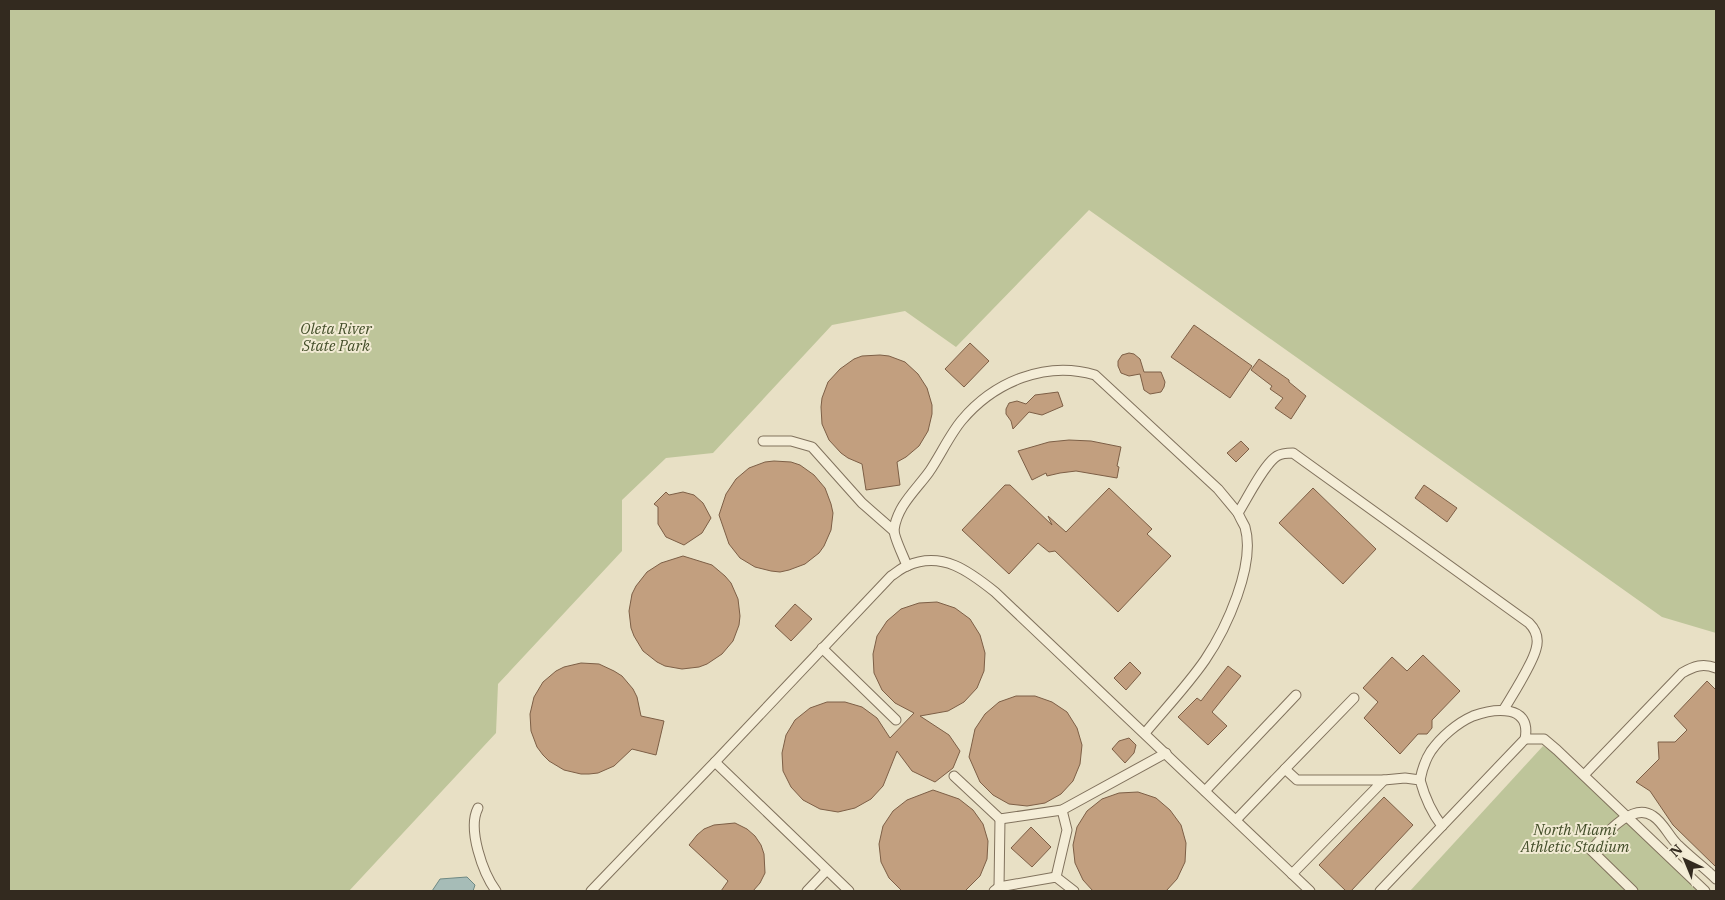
<svg xmlns="http://www.w3.org/2000/svg" width="1725" height="900" font-family="'IBM Plex Serif',serif">
  <style>
    .green { fill: #bec59a }
    .water { fill: #a6bcb7; stroke: #6e8984 }
    .building { fill: #c29f7f; stroke: #7d5f46 }
    .lines { fill: none; stroke-linecap: round; stroke-linejoin: round }
    .lane-casing { stroke: #81725d; stroke-width: 11 }
    .lane { stroke: #f4edd7; stroke-width: 9 }
    .labels { text-anchor: middle; stroke-width: 4; stroke-linejoin: round; paint-order: stroke }
    .park-label { font-size: 15px; font-style: italic; fill: #424d28; stroke: #f1ead3 }
  </style>
  <rect width="100%" height="100%" fill="#e8e0c5"/>
  <g class="green">
    <path d="M9,9h1707v624l-54,-16 -573,-407 -133,137 -51,-36 -73,14 -119,128 -47,5 -44,42v51l-124,133 -2,49 -147,158h-340z"/>
    <path d="M1543,746l30,19 133,126h-296z"/>
  </g>
  <path class="water" d="M467,877l8,8 -2,6h-41l8,-12z"/>
  <g class="building">
    <path d="M1194,325l58,41 -22,32 -59,-41z"/>
    <path d="M970,343l19,18 -25,26 -19,-18z"/>
    <path d="M1129,353l5,1 6,5 4,13h17l4,10 -1,5 -3,5 -11,2 -6,-4 -4,-16 -11,2 -8,-3 -3,-7v-5l4,-6z"/>
    <path d="M880,355l9,1 16,6 13,12 9,14 5,17v9l-4,17 -9,15 -13,11 -9,5 3,23 -34,5 -4,-26 -14,-6 -7,-5 -12,-13 -7,-16 -1,-17 1,-9 6,-16 12,-13 14,-10 8,-3z"/>
    <path d="M1259,359l30,21v2l17,14 -15,23 -16,-11 8,-10 -13,-9 2,-3 -21,-16z"/>
    <path d="M1058,392l5,14 -21,9 -13,-3 -16,17 -2,-8 -5,-7v-5l3,-6 8,-2 9,3 9,-9z"/>
    <path d="M1069,440l22,1 30,6 -4,19 2,1 -2,11 -41,-7 -16,2 -13,3 -1,-3 -14,7 -14,-29 31,-9z"/>
    <path d="M1241,441l8,8 -13,13 -9,-9z"/>
    <path d="M774,461l17,1 9,3 14,10 11,13 6,16 2,9 -2,17 -7,16 -5,7 -14,11 -16,6 -9,2 -9,-1 -16,-4 -15,-9 -11,-14 -10,-29 7,-21 10,-15 13,-11 16,-6z"/>
    <path d="M1005,485h5l42,40 -4,-9 18,16 43,-44 43,41 -5,5 24,22 -53,56 -63,-61 -6,1 -11,-9 -29,31 -47,-44z"/>
    <path d="M1424,485l33,23 -10,14 -32,-24z"/>
    <path d="M1313,488l63,61 -33,35 -64,-61z"/>
    <path d="M666,492l3,3 14,-3 11,3 9,8 8,15 -9,15 -18,12 -18,-8 -8,-13v-17l-4,-3z"/>
    <path d="M683,556l29,9 13,11 6,7 7,16 2,17 -1,9 -6,16 -11,13 -15,10 -8,3 -17,2 -17,-3 -8,-4 -14,-11 -9,-15 -3,-8 -2,-17 3,-17 4,-8 11,-14 14,-9z"/>
    <path d="M937,602l18,6 15,11 10,16 5,18 -1,18 -7,17 -13,14 -16,9 -28,5 29,19 11,16 -7,17 -18,14 -23,-11 -15,-20 -14,35 -12,13 -16,9 -17,4 -18,-3 -17,-9 -12,-13 -8,-16 -1,-18 4,-18 9,-15 15,-12 17,-6h18l17,5 15,11 13,20 24,-25 -19,-10 -13,-13 -8,-17 -1,-19 4,-18 10,-15 14,-12 18,-6z"/>
    <path d="M795,604l17,15 -21,22 -16,-15z"/>
    <path d="M1423,655l37,36 -28,29v8l-5,6h-9l-18,20 -36,-36 14,-16 -15,-14 29,-31 15,14z"/>
    <path d="M1130,662l11,11 -15,17 -12,-12z"/>
    <path d="M581,663l18,1 15,7 8,5 11,13 4,8 4,19 23,5 -8,34 -24,-6 -18,17 -16,7 -9,1h-8l-17,-4 -15,-9 -6,-6 -6,-8 -6,-16 -1,-17 4,-17 9,-15 13,-11 8,-4z"/>
    <path d="M1228,666l13,10 -29,36 15,14 -19,19 -30,-28 19,-19 4,3z"/>
    <path d="M1707,681l9,9v177l-43,-42 -23,-34 -14,-9 23,-23 -1,-17h17l12,-12 -13,-14z"/>
    <path d="M1016,696h19l17,6 15,10 10,16 5,17 -2,19 -7,17 -12,13 -16,9 -18,3 -18,-2 -16,-9 -13,-13 -11,-25 6,-28 10,-15 14,-12z"/>
    <path d="M1129,738l7,7 -2,8 -9,10 -13,-14 7,-8z"/>
    <path d="M933,790l26,9 14,11 10,14 5,17 -1,18 -7,17 -15,15h-63l-13,-13 -8,-16 -2,-18 4,-18 10,-15 14,-11z"/>
    <path d="M1138,792l18,6 14,12 11,15 5,18 -1,19 -8,17 -11,12h-73l-10,-11 -8,-17 -2,-18 4,-18 10,-16 15,-12 17,-6z"/>
    <path d="M1384,797l29,28 -62,66h-5l-27,-26z"/>
    <path d="M735,823l12,6 8,7 6,9 3,9 1,19 -5,10 -7,8h-32l7,-10 -39,-36 8,-10 7,-6 10,-4z"/>
    <path d="M1031,827l20,20 -19,20 -21,-19z"/>
  </g>
  <g class="lines">
    <g class="lane-casing">
      <g id="lane">
        <path d="M763,441h28l21,6 50,56 32,28"/>
        <path d="M907,566c-3,-9 -13,-28 -13,-36 3,-24 22,-40 35,-58 11,-16 21,-38 33,-52 32,-38 84,-60 133,-45l123,114 20,24"/>
        <path d="M822,648l74,72"/>
        <path d="M1145,733c20,-24 42,-47 60,-73 21,-31 51,-95 40,-133 -2,-4 -5,-9 -7,-14 9,-14 26,-49 39,-57 5,-3 10,-3 16,-3l236,170c7,7 10,16 7,26 -4,16 -23,45 -32,60"/>
        <path d="M1525,739h19l13,11 148,141"/>
        <path d="M715,762l134,129"/>
        <path d="M1285,769l69,-71"/>
        <path d="M1584,775l98,-102c12,-7 21,-10 34,-5"/>
        <path d="M954,776l46,43 62,-9 104,-57"/>
        <path d="M1384,780l21,-2 15,2c5,18 11,32 22,46"/>
        <path d="M1205,791l91,-96"/>
        <path d="M478,808c-11,21 5,65 18,83"/>
        <path d="M1236,820l49,-51 12,11h87l-92,94"/>
        <path d="M1056,877l11,-47 -5,-20"/>
        <path d="M999,887l1,-68"/>
        <path d="M591,891l124,-129 176,-186c5,-3 10,-8 16,-10 35,-16 63,6 88,26l315,299"/>
        <path d="M807,891l19,-20"/>
        <path d="M994,891l5,-4 57,-10 18,14"/>
        <path d="M1380,891l145,-152c7,-35 -30,-31 -52,-23 -16,7 -32,21 -42,35 -6,9 -9,19 -11,29"/>
        <path d="M1633,891l-42,-41c13,-14 41,-49 62,-34 11,7 16,21 25,29 12,12 26,22 38,34"/>
      </g>
    </g>
    <use href="#lane" class="lane"/>
  </g>
  <g class="labels">
    <g class="park-label">
      <text x="336" y="334">Oleta River<tspan x="336" dy="17">State Park</tspan></text>
      <text x="1575" y="835">North Miami<tspan x="1575" dy="17">Athletic Stadium</tspan></text>
    </g>
  </g>
  <rect width="1725" height="900" fill="none" stroke="#332a1f" stroke-width="20"/>
  <g transform="translate(1685 860) rotate(316)" stroke="#f1ead3" stroke-width="4" paint-order="stroke">
  <path d="M0-4L9 19L0 12L-9 19Z" fill="#332a1f"/>
  <text y="-8" font-size="14" font-weight="bold" text-anchor="middle" fill="#332a1f">N</text>
  </g>
</svg>
